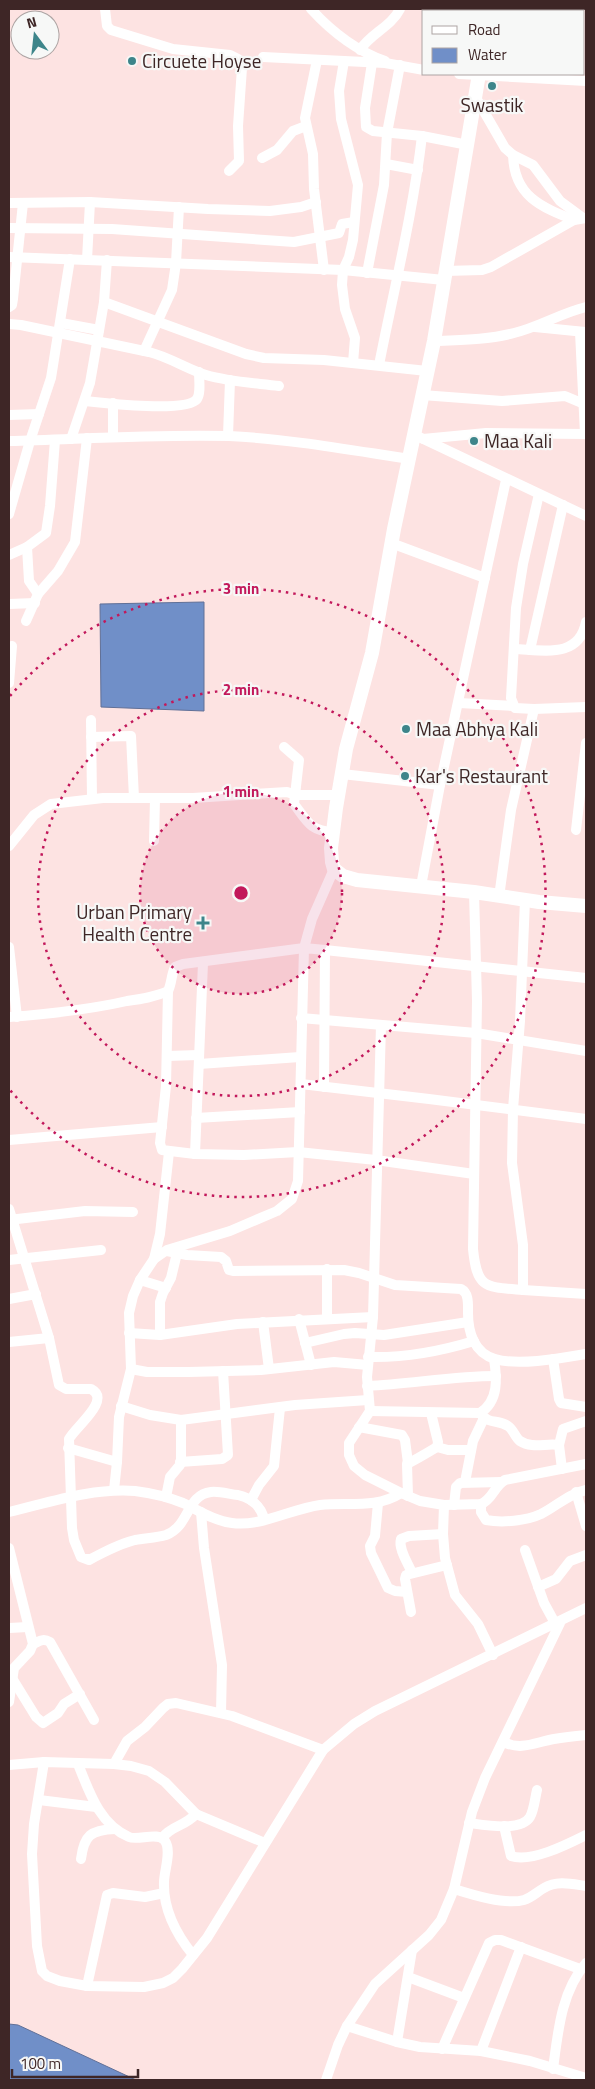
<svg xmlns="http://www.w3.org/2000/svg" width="595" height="2089" font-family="'Titillium Web',sans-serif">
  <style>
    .water { fill: #708fc8; stroke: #617097 }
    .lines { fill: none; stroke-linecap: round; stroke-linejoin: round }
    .street { stroke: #fff; stroke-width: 10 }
    .secondary { stroke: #fff; stroke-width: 14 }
    .ring { fill: none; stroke: #c2185b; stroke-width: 2.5; stroke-dasharray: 2.5 5 }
    .poi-dot { fill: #3d858a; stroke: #f7f8f7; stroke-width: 2 }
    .labels { text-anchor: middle; stroke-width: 4.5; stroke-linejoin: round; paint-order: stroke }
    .poi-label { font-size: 19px; fill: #3e2626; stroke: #f7f8f7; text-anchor: start }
    .centre { fill: #c2185b; stroke: #f7f8f7; stroke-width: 2.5 }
    .ring-label { font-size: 15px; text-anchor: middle; font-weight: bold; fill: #c2185b; stroke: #f7f8f7; stroke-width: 4.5; stroke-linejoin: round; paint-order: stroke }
  </style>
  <rect width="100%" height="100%" fill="#fde3e2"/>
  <g class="water">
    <path d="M204,602v109l-103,-4 -1,-103z"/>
    <path d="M9,2024l9,1 118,55h-127z"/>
  </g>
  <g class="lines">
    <g class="street">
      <path d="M105,9l2,17 4,4 62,19 57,6 8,4 4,9 -4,58 1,35 -10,10"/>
      <path d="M311,9c21,23 46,42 74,52"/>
      <path d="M434,11v-2"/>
      <path d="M547,11v-2"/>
      <path d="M360,50c11,-17 31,-23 40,-41"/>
      <path d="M263,57l122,6 39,7"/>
      <path d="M317,60l-12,58 8,36 1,35 10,81"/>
      <path d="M344,61l-5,30 2,28 17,66 -5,55 -4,17 -6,13 -1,15 3,24 10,29 -2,25"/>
      <path d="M372,63l-7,45 1,19 7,4 49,5 46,9"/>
      <path d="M459,74l127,7"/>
      <path d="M475,96l30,52 8,7 20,10 27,36 23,17"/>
      <path d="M513,155c1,41 28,52 61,65"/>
      <path d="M262,158l15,-8 16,-19 13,-5"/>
      <path d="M386,164l32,6"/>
      <path d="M9,203l81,-1 118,7 62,2 31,-4 15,-5"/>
      <path d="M9,228l103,1 182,13 45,-9 3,-9 12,-2"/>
      <path d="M9,257l334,13 101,10"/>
      <path d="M87,260l3,-58"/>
      <path d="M445,271l37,-1 9,-3 83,-47 12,-2"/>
      <path d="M367,273l17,-88 3,-52 13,-68"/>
      <path d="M104,302l142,52 18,4 60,2 103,11"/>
      <path d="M9,307l3,-2 1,-6 10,-96"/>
      <path d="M61,323l38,7"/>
      <path d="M9,324l12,1 128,27c20,5 38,17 57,23 24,7 49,8 73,11"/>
      <path d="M535,327l50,5"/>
      <path d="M580,332l5,102"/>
      <path d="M434,341c27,-1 54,-1 80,-8 25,-6 47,-20 72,-26"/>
      <path d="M144,351l28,-61 4,-27 3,-56"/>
      <path d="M379,365c15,-76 34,-152 43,-229"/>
      <path d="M422,395l80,6 63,-5 19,8"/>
      <path d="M85,401c18,2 102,12 112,-2 4,-6 2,-19 2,-27"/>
      <path d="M113,403v34"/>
      <path d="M9,415l30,-1"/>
      <path d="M415,435l171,81"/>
      <path d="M228,436l2,-56"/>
      <path d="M71,439l19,-56 14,-81 3,-42"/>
      <path d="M423,439l63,-6 100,1"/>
      <path d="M9,441c73,-2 147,-7 220,-5 61,3 121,14 181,23"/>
      <path d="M9,514l21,-73 21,-63 19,-119"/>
      <path d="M391,543l94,35"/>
      <path d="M27,547l2,34 9,13"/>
      <path d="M9,555l18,-8 19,-14 4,-27 5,-66"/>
      <path d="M9,604l26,-1"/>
      <path d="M26,621l12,-27 20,-23 17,-29 12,-104"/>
      <path d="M514,649c29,1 65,10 72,-27"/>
      <path d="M530,650l33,-145"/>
      <path d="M9,683l3,-37"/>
      <path d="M459,703l54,3"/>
      <path d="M534,709l52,-2"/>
      <path d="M91,720l1,79"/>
      <path d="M91,737l40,-1 3,62"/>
      <path d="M284,747l15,13 -5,44c13,17 16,27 39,28"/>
      <path d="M342,774l98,11 -19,101"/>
      <path d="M440,785l66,-305"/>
      <path d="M576,830l10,-87"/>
      <path d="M154,841l1,-43"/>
      <path d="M9,846l25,-31 17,-11 52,-6h90l94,-6 9,3h43"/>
      <path d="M474,892l3,109 -4,248c4,40 12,38 50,41v-45l-11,-82 1,-54 7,-88 5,-121"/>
      <path d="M499,897l12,-87 23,-101 -19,-1 -4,-10 5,-90 7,-44 16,-70"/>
      <path d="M9,947l8,70"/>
      <path d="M325,950l261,28"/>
      <path d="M168,991l-2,95 -6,57 2,7 33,4 49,1 54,-3 78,8 98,14"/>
      <path d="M9,1017c39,-3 79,-7 118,-16 14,-2 28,-4 41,-10 4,-8 3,-16 7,-24l8,-3 121,-16 8,-29 22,-50"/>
      <path d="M301,1018l175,15 110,18"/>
      <path d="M381,1025l-8,292 -6,60 3,34 -21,32v12l5,11 11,9 36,18"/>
      <path d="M167,1056l32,-1"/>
      <path d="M199,1064l101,-7"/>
      <path d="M301,1084l128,15 157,20"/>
      <path d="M196,1118l104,-6"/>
      <path d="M9,1140l153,-13"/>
      <path d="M195,1154l8,-191"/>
      <path d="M9,1209l40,129 10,47 7,4h25c21,11 -16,38 -22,50l3,89 2,12 7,17 8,3c15,-8 30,-16 46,-20 10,-2 21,-2 31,-5 24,-9 20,-40 45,-43 8,-1 18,2 27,3 13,3 23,11 26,24"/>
      <path d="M9,1220l76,-9 48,1"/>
      <path d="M167,1251l20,4 34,2 5,4 3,9 4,1 111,-1 15,3 36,12 66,4c8,4 7,15 7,24 0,19 6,40 27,46 24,7 67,-1 91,-5"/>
      <path d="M154,1259l6,-25 9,-82"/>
      <path d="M9,1260l92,-10"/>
      <path d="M140,1280l26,8"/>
      <path d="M523,1290l63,4"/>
      <path d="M9,1299l27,-5"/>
      <path d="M327,1318v-49"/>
      <path d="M299,1319l12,46"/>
      <path d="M263,1322l6,47"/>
      <path d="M129,1333l31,2 77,-11 136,-7"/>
      <path d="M160,1335v-33l3,-9 8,-15 6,-25"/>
      <path d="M9,1342l40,-4"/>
      <path d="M305,1343l39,-9 11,-1 29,2 84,-13"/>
      <path d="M368,1357c37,1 70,-5 106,-16"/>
      <path d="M553,1359l6,40 2,4 25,4"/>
      <path d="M131,1369l16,3h42l72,-2 73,-8 34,3"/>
      <path d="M367,1386c44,-2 86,-10 129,-10"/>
      <path d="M121,1406l29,9 31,5 114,-15 73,-5"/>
      <path d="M370,1411l110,2c19,-12 17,-35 14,-54"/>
      <path d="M480,1413c9,12 17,6 28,13 5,3 7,11 12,15 12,8 26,2 39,4l3,24"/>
      <path d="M359,1427l43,8 3,5 3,23"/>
      <path d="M559,1445l4,-16 23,-8"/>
      <path d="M437,1447l11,3h23"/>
      <path d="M68,1448l49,14"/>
      <path d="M180,1462l42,-3 6,-4 -5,-84"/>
      <path d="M465,1482l8,-41 11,-23"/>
      <path d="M114,1490l3,-28 2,-45 12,-48 -2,-56 4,-17 7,-16 14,-21 13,-9 63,-19 47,-20 15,-12 6,-18 6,-233 21,2 -1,137"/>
      <path d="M576,1492l10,34"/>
      <path d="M408,1496l-1,-32c10,-5 20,-11 30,-17l1,-5 -7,-29"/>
      <path d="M166,1497l4,-20 10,-12 1,-6v-39"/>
      <path d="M251,1500l8,-15 15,-19 6,-58"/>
      <path d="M378,1503l-3,33 -5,10 1,7 17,35 7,3 12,1"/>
      <path d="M481,1504v8l5,8c16,3 40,1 55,-6 16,-8 27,-20 45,-24"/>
      <path d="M444,1505l37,-1c12,-5 13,-18 24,-24l81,-16"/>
      <path d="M454,1505l2,-18 4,-4 41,-1"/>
      <path d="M9,1512c42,-10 82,-24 126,-21 16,2 33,6 48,12 15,7 31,18 49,20 29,4 59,-14 88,-18 28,-3 56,4 81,-12l19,8 24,4 -1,29 2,24 10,37 23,29 15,31"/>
      <path d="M201,1512l3,36 18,117 -1,48"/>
      <path d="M9,1548l24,96 -3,7 -16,17 -5,34"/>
      <path d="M525,1550l19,53 12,22"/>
      <path d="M412,1573c-4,-10 -14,-24 -11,-34l8,-3 34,-2"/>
      <path d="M538,1587l18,-8 14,-18 16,-6"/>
      <path d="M411,1612l-6,-33 1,-4 41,-10"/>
      <path d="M9,1628l19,-1"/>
      <path d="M33,1644c7,-3 10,-6 17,-2l44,78"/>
      <path d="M12,1678l24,39 7,6 15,-10 6,-9 16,-10"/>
      <path d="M504,1742c17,9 32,0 50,-3 11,-2 21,-3 32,-4"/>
      <path d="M44,1762l-10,62 -2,30 5,92 5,25 5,5 13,5 27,5 57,1 19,-4 10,-5 9,-9 25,-31 116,-188 31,-26 21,-13 211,-103"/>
      <path d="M78,1764c11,27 21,60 51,73 9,4 30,-6 36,4 7,10 -1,30 -1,41 -1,27 13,53 29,73"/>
      <path d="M114,1764l13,-23 18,-14 18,-19 5,-4 8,-1 56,13 91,34"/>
      <path d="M9,1765l35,-3 70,2 17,2 18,5 16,11 31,32 69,29"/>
      <path d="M39,1800l57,7"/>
      <path d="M469,1823c15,2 52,9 61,-6 4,-7 5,-19 7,-27"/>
      <path d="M504,1826l7,30c20,7 57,-12 75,-21"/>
      <path d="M162,1838c10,-13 22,-11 34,-24"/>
      <path d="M81,1859c3,-24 10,-29 34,-30"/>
      <path d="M454,1889c19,6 51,16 70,11 7,-2 13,-8 20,-12 13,-8 28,-4 42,-2"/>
      <path d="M521,1947l-40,104 49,10 56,17"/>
      <path d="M408,1977l56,21"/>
      <path d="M87,1986l20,-91 6,-2 32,4 19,-4"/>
      <path d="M347,2026l50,16 23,5 61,4"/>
      <path d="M397,2042l15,-92"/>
      <path d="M442,2049l47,-106 6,-3h6l79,29"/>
      <path d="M553,2069c5,-37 8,-77 33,-106"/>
      <path d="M326,2080l12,-35 9,-19 28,-42 54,-49 12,-15 13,-31 18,-77 13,-34 75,-155"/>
    </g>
    <g class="secondary">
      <path d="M492,11l1,-2"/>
      <path d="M479,74l-45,267 -40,188 -22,124 -26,96 -10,59 -5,40 1,14 2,7 9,7 14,4 117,12 65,10 47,4"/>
    </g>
  </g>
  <circle cx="241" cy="893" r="101" fill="#c2185b" fill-opacity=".12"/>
  <g class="ring">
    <circle cx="241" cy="893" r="101"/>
    <circle cx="241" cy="893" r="203"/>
    <path d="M10 696A304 304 0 1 1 10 1090"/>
  </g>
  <g class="poi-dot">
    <circle cx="132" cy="61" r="5"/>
    <circle cx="492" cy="86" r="5"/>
    <circle cx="474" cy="441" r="5"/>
    <circle cx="406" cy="729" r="5"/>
    <circle cx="405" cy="776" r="5"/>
    <path d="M200.5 915.5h5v5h5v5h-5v5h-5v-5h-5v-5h5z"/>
  </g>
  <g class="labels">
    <g class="poi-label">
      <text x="142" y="68">Circuete Hoyse</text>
      <text x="492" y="112" text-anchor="middle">Swastik</text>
      <text x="484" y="448">Maa Kali</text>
      <text x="416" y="736">Maa Abhya Kali</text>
      <text x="415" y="783">Kar's Restaurant</text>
      <text x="192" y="919" text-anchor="end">Urban Primary<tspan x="192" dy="22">Health Centre</tspan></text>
    </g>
  </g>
  <circle cx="241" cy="893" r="8" class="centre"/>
  <g class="ring-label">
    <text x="241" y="594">3 min</text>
    <text x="241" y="695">2 min</text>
    <text x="241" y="797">1 min</text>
  </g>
  <rect width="595" height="2089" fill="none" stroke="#3e2626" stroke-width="20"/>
  <rect x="422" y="10" width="162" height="65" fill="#f7f8f7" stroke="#ada4a3"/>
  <rect x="432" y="26" width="25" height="8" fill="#ffffff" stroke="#ada4a3"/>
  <text x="468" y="35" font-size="15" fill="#3e2626">Road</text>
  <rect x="432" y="48" width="25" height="15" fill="#708fc8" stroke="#ada4a3"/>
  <text x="468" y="60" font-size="15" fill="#3e2626">Water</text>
  <g transform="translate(35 35) rotate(345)"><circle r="24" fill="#f7f8f7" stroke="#ada4a3"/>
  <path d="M0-4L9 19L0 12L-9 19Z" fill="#3d858a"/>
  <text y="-8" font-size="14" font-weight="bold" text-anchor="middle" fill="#3e2626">N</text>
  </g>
  <path d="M12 2069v8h126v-8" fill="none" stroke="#3e2626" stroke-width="2.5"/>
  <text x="20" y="2069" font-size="15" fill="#3e2626" stroke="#f7f8f7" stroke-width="4" paint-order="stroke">100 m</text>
</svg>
